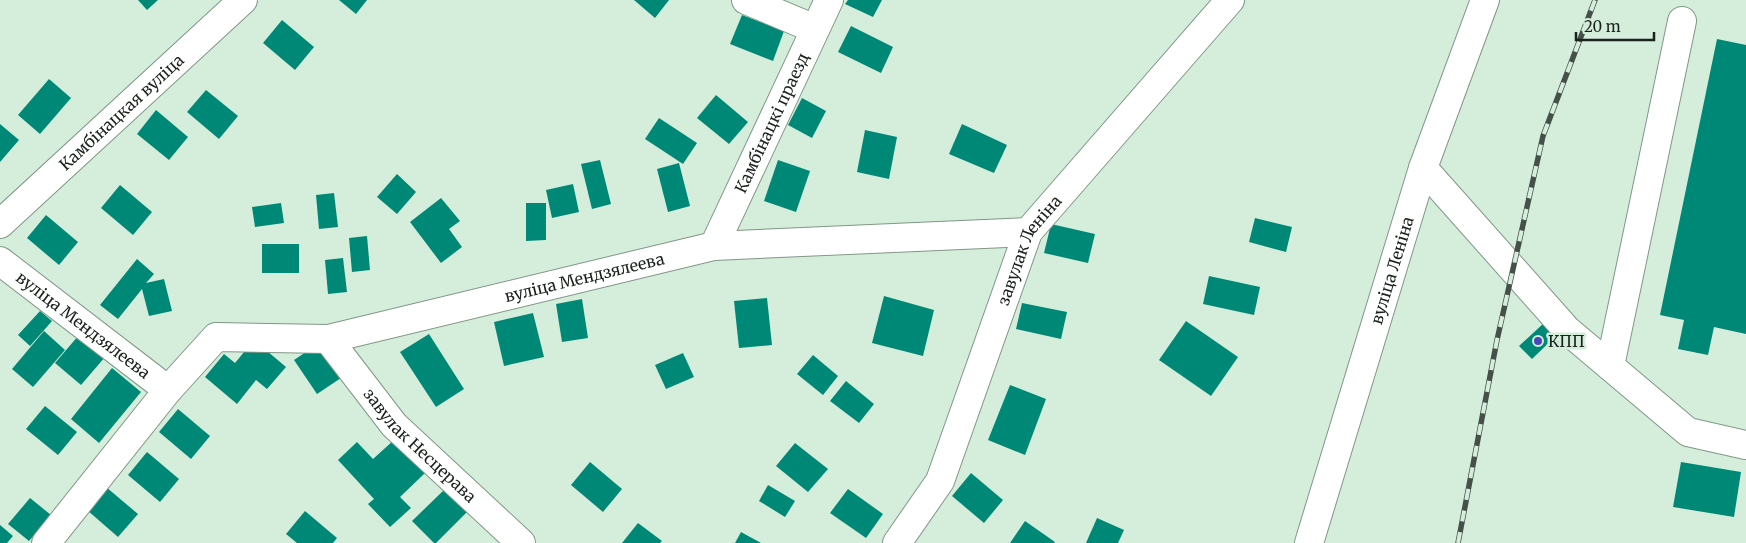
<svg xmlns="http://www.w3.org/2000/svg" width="1746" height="543" font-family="Merriweather,serif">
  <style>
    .building { fill: #008876 }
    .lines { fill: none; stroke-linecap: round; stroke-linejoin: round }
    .minor-casing { stroke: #819787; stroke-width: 30 }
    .major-casing { stroke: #819787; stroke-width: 30 }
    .minor { stroke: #fff; stroke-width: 28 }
    .major { stroke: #fff; stroke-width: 28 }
    .rail-casing { stroke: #455148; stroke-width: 5.5 }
    .rail { stroke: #d5eedc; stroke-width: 4; stroke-dasharray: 11; stroke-linecap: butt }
    .poi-dot { fill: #4647bc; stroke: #d5eedc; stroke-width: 2 }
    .labels { text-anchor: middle; stroke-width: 5; stroke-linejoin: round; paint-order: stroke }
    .street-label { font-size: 16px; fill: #1a221c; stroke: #d5eedc }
    .poi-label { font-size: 16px; fill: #1a221c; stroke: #d5eedc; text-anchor: start }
  </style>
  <rect width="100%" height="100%" fill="#d5eedc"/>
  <g class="building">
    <path d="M138,0h20l-11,10z"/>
    <path d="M339,0h28l-11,14z"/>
    <path d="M634,0h35l-14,18z"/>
    <path d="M848,0h34l-9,17 -28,-13z"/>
    <path d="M742,15l42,16 -11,30 -43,-17z"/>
    <path d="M282,20l32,27 -19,23 -32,-27z"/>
    <path d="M851,26l42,21 -12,26 -43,-21z"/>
    <path d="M1717,39l29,6v289l-32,-7 -6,28 -30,-6 6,-29 -24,-5z"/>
    <path d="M49,79l22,19 -31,36 -22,-19z"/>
    <path d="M206,90l32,26 -19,23 -32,-27z"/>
    <path d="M716,95l32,27 -19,22 -32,-26z"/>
    <path d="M802,98l24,13 -14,27 -24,-13z"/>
    <path d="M156,110l32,27 -19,23 -32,-26z"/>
    <path d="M659,118l38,25 -14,21 -38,-25z"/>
    <path d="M0,124l19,16 -19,22z"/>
    <path d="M962,124l45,21 -13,28 -45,-19z"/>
    <path d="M865,130l32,7 -8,42 -32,-7z"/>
    <path d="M600,160l11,44 -19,5 -11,-45z"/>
    <path d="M778,160l32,11 -14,41 -32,-11z"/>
    <path d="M679,163l11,43 -22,6 -11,-43z"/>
    <path d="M397,174l19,18 -19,22 -20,-17z"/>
    <path d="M573,184l6,28 -27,6 -6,-28z"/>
    <path d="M120,185l32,27 -19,23 -32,-27z"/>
    <path d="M334,193l4,34 -19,2 -3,-34z"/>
    <path d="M441,198l19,23 -11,8 13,18 -21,16 -31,-41z"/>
    <path d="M281,203l3,20 -29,4 -3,-20z"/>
    <path d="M526,203h20v37l-20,1z"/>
    <path d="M46,215l32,27 -19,23 -32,-27z"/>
    <path d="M1255,218l37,9 -6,25 -37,-10z"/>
    <path d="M1051,224l44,10 -7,29 -44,-10z"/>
    <path d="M367,236l3,34 -18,2 -3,-34z"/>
    <rect x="262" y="244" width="37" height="29"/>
    <path d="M343,258l4,34 -19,2 -3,-34z"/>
    <path d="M137,259l17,15 -8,9 18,-4 8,32 -23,5 -7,-27 -24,30 -18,-14z"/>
    <path d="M1209,276l51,11 -6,28 -51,-11z"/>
    <path d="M884,296l50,14 -11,46 -51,-13z"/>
    <path d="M767,298l5,47 -33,3 -5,-47z"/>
    <path d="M582,299l6,39 -26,4 -6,-38z"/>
    <path d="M1022,303l45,9 -6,27 -45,-10z"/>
    <path d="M40,311l12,10 -22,25 -12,-11z"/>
    <path d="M533,313l11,44 -40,9 -10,-44z"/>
    <path d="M1186,321l52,36 -27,39 -52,-36z"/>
    <path d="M1545,322l12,13 -25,24 -13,-13z"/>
    <path d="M44,331l21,19 -32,37 -21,-18z"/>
    <path d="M429,334l35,55 -28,18 -36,-55z"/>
    <path d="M79,335l26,22 -24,28 -26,-22z"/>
    <path d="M254,340l32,27 -19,22 -11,-9 -19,24 -32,-27 19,-23 11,9z"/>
    <path d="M318,344l23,34 -24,16 -23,-34z"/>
    <path d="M683,353l11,24 -28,12 -11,-24z"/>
    <path d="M813,355l25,21 -15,19 -26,-21z"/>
    <path d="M112,368l29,24 -42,51 -28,-24z"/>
    <path d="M846,381l28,23 -15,19 -29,-22z"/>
    <path d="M1010,385l36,14 -21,56 -37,-15z"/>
    <path d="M45,406l32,26 -19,23 -32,-26z"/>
    <path d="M178,409l32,27 -19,23 -32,-27z"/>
    <path d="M394,440l31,33 -25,24 11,11 -21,19 -22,-23 6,-5 -36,-39 19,-18 16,17z"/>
    <path d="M795,443l33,26 -20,23 -32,-26z"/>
    <path d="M147,452l32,27 -19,23 -32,-27z"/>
    <path d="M590,462l32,27 -19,23 -32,-27z"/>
    <path d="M1681,462l60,10 -7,45 -61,-10z"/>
    <path d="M971,473l32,27 -19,23 -32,-27z"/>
    <path d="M768,485l27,16 -10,16 -26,-16z"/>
    <path d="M106,487l32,27 -20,23 -31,-27z"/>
    <path d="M446,488l22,23 -32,32h-2l-22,-22z"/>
    <path d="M848,489l35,25 -17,24 -36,-25z"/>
    <path d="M30,498l21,17 -22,26 -21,-17z"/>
    <path d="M305,511l32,27 -4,5h-36l-11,-9z"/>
    <path d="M1097,518l27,12 -6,13h-32z"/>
    <path d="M1025,521l30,21 -1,1h-44z"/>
    <path d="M638,523l24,18 -2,2h-38z"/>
    <path d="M0,525l13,11 -6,7h-7z"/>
    <path d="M741,532l20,11h-26z"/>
  </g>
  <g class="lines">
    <g class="minor-casing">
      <g id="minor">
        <path d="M746,0l69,29"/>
        <path d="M1423,168l144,162 121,102 58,13"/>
        <path id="s1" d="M0,224l243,-224"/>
        <path id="s2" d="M714,246l115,-246"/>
        <path id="s3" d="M0,261l168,129 48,-53 112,2 386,-93 314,-14"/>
        <path id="s4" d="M328,339l66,86 127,118"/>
        <path d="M1610,366l72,-345"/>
        <path d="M46,543l122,-153"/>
        <path id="s5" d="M897,543l43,-62 88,-249 202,-232"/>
      </g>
    </g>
    <g class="major-casing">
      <g id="major">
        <path id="s6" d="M1309,543l114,-375 62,-168"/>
      </g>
    </g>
    <use href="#minor" class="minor"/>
    <use href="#major" class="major"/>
    <g class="rail-casing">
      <path id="rail" d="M1458,543l39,-203 46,-204 52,-136"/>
    </g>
    <use href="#rail" class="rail"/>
  </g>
  <circle class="poi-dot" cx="1538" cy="341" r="5"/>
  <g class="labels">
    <g class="street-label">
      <text dy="6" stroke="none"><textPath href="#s1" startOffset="165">Камбінацкая вуліца</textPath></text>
      <text dy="6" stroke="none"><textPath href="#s2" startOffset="136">Камбінацкі праезд</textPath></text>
      <text dy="6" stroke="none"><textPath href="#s5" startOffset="324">завулак Леніна</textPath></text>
      <text dy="6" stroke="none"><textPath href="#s6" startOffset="285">вуліца Леніна</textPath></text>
      <text dy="6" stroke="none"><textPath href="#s3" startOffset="659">вуліца Мендзялеева</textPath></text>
      <text dy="6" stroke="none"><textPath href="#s3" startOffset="105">вуліца Мендзялеева</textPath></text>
      <text dy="6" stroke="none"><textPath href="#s4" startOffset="141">завулак Несцерава</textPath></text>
    </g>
    <g class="poi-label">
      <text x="1548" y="347">КПП</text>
    </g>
  </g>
  <path d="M1576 32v8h78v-8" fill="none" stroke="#1a221c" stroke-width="2.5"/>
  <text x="1584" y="32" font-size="15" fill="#1a221c" stroke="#d5eedc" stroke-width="4" paint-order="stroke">20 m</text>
</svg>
